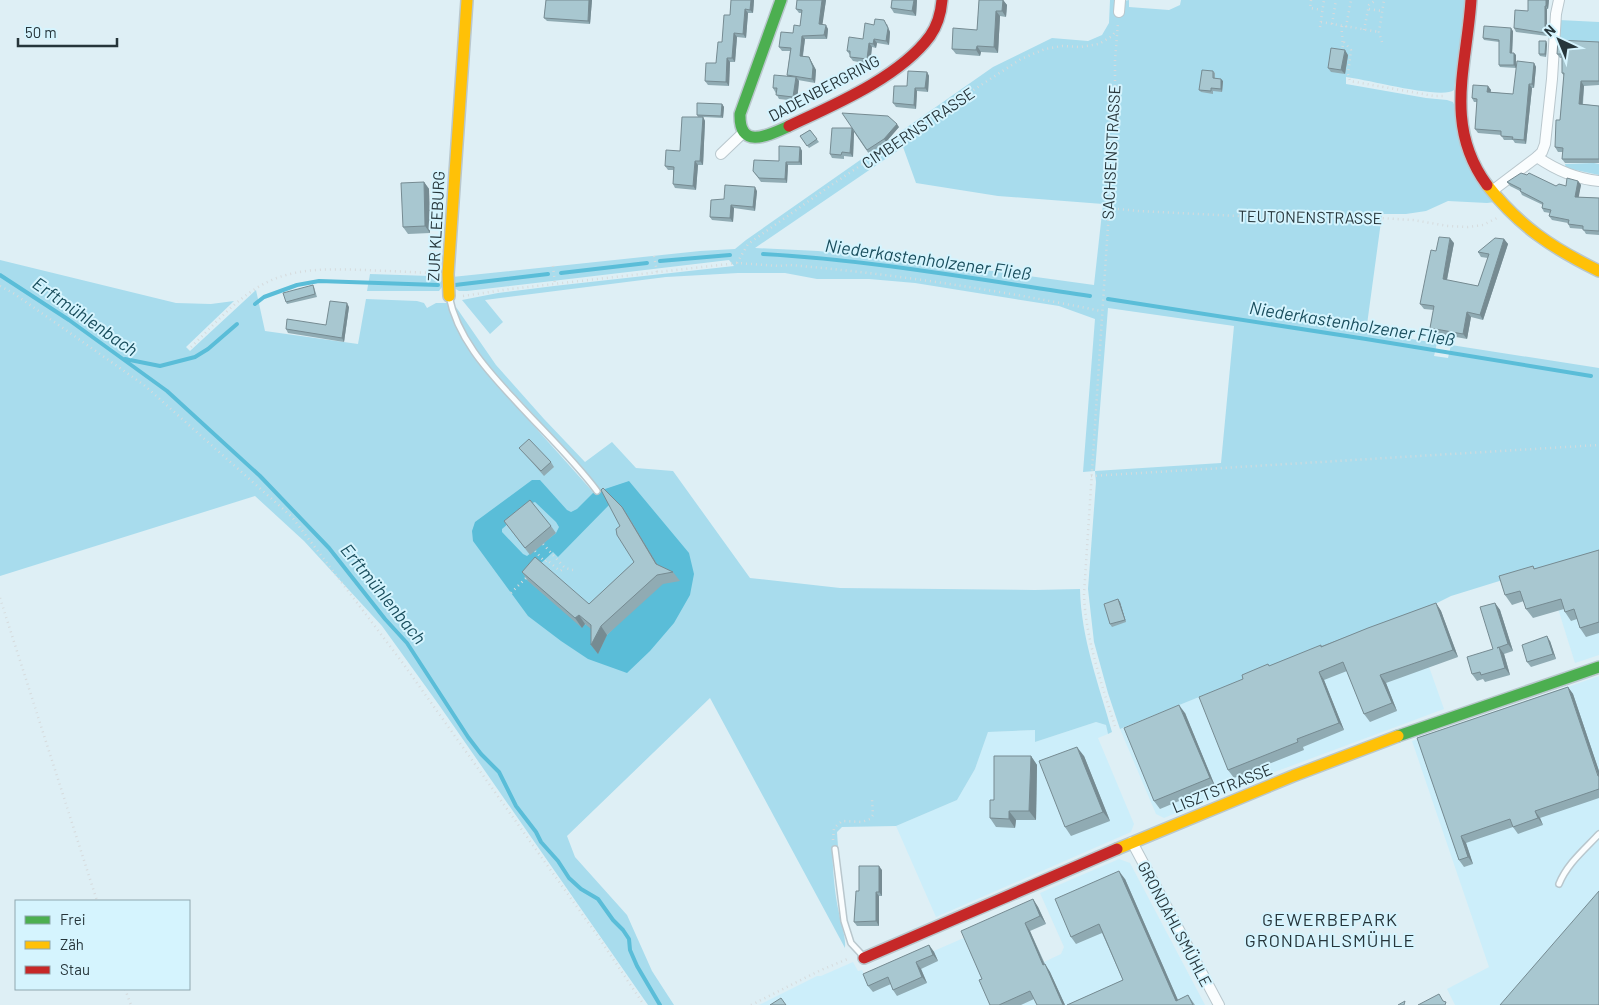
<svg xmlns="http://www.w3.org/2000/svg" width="1599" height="1005" font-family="Barlow,sans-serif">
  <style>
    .built { fill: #cceefa }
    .green { fill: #a8dced; fill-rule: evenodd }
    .water { fill: #5abdd8; fill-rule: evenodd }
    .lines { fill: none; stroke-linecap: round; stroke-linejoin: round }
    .stream { stroke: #5abdd8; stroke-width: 4 }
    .lane-casing { stroke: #b9c7cd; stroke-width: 8 }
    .street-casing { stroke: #b9c7cd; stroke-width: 12 }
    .fast-casing { stroke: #b9c7cd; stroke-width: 14 }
    .slow-casing { stroke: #b9c7cd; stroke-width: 14 }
    .jam-casing { stroke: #b9c7cd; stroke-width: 14 }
    .path { stroke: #d6dbdd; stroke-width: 2.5; stroke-dasharray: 1 4; stroke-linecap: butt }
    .lane { stroke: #fafdfe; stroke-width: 5 }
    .street { stroke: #fafdfe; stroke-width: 10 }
    .fast { stroke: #4caf50; stroke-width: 11 }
    .slow { stroke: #ffc107; stroke-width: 11 }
    .jam { stroke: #c62828; stroke-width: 11 }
    .wall { fill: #90abb3 }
    .shaded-wall { fill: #768b92 }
    .building { fill: #a8c7d0; stroke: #768b92 }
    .labels { text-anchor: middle; stroke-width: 4; stroke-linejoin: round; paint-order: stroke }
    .street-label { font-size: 16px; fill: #26353a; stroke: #d5f4fe }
    .water-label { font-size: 18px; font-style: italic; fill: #1a4e5d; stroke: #d5f4fe }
    .neighbourhood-label { font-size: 18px; letter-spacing: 1px; fill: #26353a; stroke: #d5f4fe }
  </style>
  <rect width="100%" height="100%" fill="#deeff5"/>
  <g class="built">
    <path d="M1599,550v105l-24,8 -30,-96z"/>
    <path d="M1411,616l33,93 -180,67 -100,42 -8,-4 -36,-85 158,-64z"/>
    <path d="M1599,676v329h-144l-8,-16 42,-22 -77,-226z"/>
    <path d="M1096,722l10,3 2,9 -10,4 36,86 -3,8 -195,85 -40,-91 61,-26 18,-31 13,-37 47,-2v12z"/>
    <path d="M1119,859l11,4 75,142h-184l23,-43 17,-8 3,-7 -24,-54z"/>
    <path d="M966,937l21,49 5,19h-233l58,-29h4l32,-14 5,9 4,-1 5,10z"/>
  </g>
  <g class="green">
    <path d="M1110,0h5l-1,12 8,1 2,-12 5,-1v7l40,3 11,-5 1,-5h284l-11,90c-12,10 -88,-11 -108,-13v7l80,14 21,2 6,2 42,100 -8,1 -39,-2 -22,10 -20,3h-24l-16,118 71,11 -3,13 14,2 3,-13 148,23v182l-148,46 -40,20 -133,49 -158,64 -12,-36 -14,-51 -6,-53 8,-107 -1,-11 -12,1 12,-153 -36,-13 -144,-23 -46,-4h-52l-32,-6h-47l-72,4 -181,23 18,22 -13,12 -28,-34 36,-7 56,-7 180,-20 -5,-6 -262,31h-8l-5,-3 -2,-11 248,-26 35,-2 11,-9 247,-173 59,-29 36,3 14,-6 7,-12zM903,147l13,36 82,13 105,8 -9,81 -145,-20 -131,-14 -63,-3zM1108,308l126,18 -13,137 -126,8z"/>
    <path d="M1559,20l40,2v24l-40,-2z"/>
    <path d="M1594,163l5,1v11l-33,-7 -1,-4z"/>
    <path d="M0,260l176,43 35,1 23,-3 -48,46 4,4 66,-61 9,41 93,13 8,-45 51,2 7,2 3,5 9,-5h11c9,23 19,45 35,65l112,125 5,-3 -10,-13c-19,-21 -37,-42 -56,-63 -20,-22 -77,-78 -77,-107l40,58 48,54 41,43 27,-20 24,26 37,3 77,107 90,10 195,2 45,-1c1,49 19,96 32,143l-4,2 -2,-9 -10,-3 -61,20v-12l-47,2 -13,37 -18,31 -61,26 -54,1 -5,5 1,15h-6c1,22 2,44 7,66 2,12 7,23 6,35l-135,-250 -143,138 8,21 52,58 25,56 22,34h-26l-209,-300 -57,-79 -78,-85 -49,-45 -255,80z"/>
    <path d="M370,274l60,2 5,1 8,5 -1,5 -3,4h-72z"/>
  </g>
  <path class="water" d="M532,480h8l27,30 4,2 6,-3 16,-16 36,-12 60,72 5,21 -4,21 -16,28 -24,28 -23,22 -39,-14 -27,-18 -33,-25 -55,-75 -1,-10 3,-9zM535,502l21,20 3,5 -3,6 -29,23 -4,-2 -21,-22v-3l30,-26zM610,504l10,4 8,8 36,60 -59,61 -20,-13 -3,3 -57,-49 28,-26 5,5z"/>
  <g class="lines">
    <g class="stream">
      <path d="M763,254c109,6 218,26 327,42"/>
      <path d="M660,261l70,-6"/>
      <path d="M561,273l86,-10"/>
      <path d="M0,275l69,45 98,71 93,85 69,72 56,71 22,24 61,94 13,17 18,18 17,34 20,26 5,10 17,19 11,17 12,11 17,10 15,21 10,10 6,9 1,11 7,16 23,39"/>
      <path d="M455,285l93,-11"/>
      <path d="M1108,299l258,40 225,37"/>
      <path d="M255,304l9,-7 33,-12 22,-4 119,4"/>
      <path d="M125,359l35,7 35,-9 13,-8 29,-25"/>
    </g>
    <g class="lane-casing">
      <g id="lane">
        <path d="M449,296c8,41 37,73 64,102 27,30 60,61 84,93"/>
        <path d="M835,849l9,72 7,22 13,14"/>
        <path d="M1559,884c8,-20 25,-34 40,-50"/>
      </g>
    </g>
    <g class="street-casing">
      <g id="street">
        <path d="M1119,12l1,-12"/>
        <path d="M721,154l23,-22"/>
        <path d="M1537,157c19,13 39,22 62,24"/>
        <path d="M1492,191l45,-34 5,-5 3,-8 7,-65 4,-65 3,-14"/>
        <path d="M1132,842l87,163"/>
      </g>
    </g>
    <g class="fast-casing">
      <g id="fast">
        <path d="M781,0l-41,114c-1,37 29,21 49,12"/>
        <path d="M1398,736l201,-69"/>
      </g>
    </g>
    <g class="slow-casing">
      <g id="slow">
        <path d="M1487,185c32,41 65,63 112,86"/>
        <path d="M449,296l-1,-22 19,-274"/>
        <path d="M1117,849l176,-73 105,-40"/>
      </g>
    </g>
    <g class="jam-casing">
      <g id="jam">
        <path d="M1471,0c-4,65 -28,125 16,185"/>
        <path d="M789,126c45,-21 111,-49 141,-90 7,-10 11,-24 12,-36"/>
        <path d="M864,958l253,-109"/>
      </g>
    </g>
    <g class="path">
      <path d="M1311,0l-1,8 12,2"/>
      <path d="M1369,9l13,2"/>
      <path d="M1321,22l58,10"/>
      <path d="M1332,24l4,-24"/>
      <path d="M1342,26c-1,9 2,16 0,25"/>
      <path d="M1320,27l4,-27"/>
      <path d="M1346,27l5,-27"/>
      <path d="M1364,30l5,-25 7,-5"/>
      <path d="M1344,42l7,8 -3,24 2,7 84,15h12"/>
      <path d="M1382,42l-3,-10 5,-32"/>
      <path d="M1108,208l31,3 101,5 139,2 34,2 35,6 20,1 15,-2 14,-7"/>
      <path d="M654,256l3,16"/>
      <path d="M737,263l11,-19 82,-58 125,-84 66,-43 24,-10 17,-3 18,1 19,-3 13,-8 4,-5"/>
      <path d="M553,266l2,18"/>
      <path d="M0,286l13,7 131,92 148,132 110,145 195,273 47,70"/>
      <path d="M463,296l47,-7 227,-26 42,3 11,-1c105,9 208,25 311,46"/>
      <path d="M191,347c22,-21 43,-46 69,-61 32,-19 69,-17 105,-16 23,1 46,2 69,3"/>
      <path d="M1091,476l508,-31"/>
      <path d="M543,544l22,24 8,2"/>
      <path d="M535,551l10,11"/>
      <path d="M542,565l5,-5 13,11 5,-3"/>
      <path d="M511,593l17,-17"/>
      <path d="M0,598l97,303"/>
      <path d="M1115,726c-13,-40 -30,-90 -31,-132l31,-476v-58l3,-37"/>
      <path d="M833,840l1,-12 8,-7 20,1 8,-3 3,-4 -1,-16"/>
      <path d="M125,989l6,16"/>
      <path d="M751,1005l70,-35 29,-12"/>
    </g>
    <use href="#lane" class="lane"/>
    <use href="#street" class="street"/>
    <use href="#fast" class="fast"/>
    <use href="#slow" class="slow"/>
    <use href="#jam" class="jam"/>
  </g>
  <g class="wall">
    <path d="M546,0h46l-2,24 -43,-3 -3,-3z"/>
    <path d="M731,0h23l-1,13h-5l-2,25 -9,-1 -2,25h-5l-1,24 -21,-1 -3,-4 11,-18 14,-48z"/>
    <path d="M797,0h29l-4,24 6,5 -1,10h-22l-2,17 6,1 7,13 -1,13 -17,-3 1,1 -2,20 -18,-2 -6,-11 14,-12 3,-25h-8l-3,-4 21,-21 2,-13h-3l-3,-4z"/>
    <path d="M892,0h25l-1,16 -22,-3 -3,-5z"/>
    <path d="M979,0h24l4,5 -1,12 -6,-1 -2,37 -17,-1 -1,4 -24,-2 -4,-5 25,-19z"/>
    <path d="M1528,0h21l-1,9h-1v27l-31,-4 -2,-4 14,-17z"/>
    <path d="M887,24l3,8 -1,13 -12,-2 -1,5 -4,-1 -2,17 -17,-3 -3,-4v-2l-3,-4 16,-12 11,-14z"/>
    <path d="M1513,31l-1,22 4,2v13l-16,-1 -1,-2v-23l-15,-2 -1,-2z"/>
    <path d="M1546,41l1,3 -1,13 -6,-1 -1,-2z"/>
    <path d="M1599,42v43l-15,1 -1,18 16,2v57h-34l-3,-4 1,-7h-5l-3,-5 5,-27 4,-44 -2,-3v-15h-2l-3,-4z"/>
    <path d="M1348,55l-3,19 -14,-2 -3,-4z"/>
    <path d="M1534,63l2,4 -2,21h-2l-6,56 -11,-1 -2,-3h-9l-3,-5 -23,-2 -3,-4 2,-27h-3l-2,-4 16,-12 3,4 -1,2 23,2z"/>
    <path d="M1213,71l2,2v5l8,3 -1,11 -9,-1v3l-12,-2 -2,-2z"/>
    <path d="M927,72l2,4 -1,16 -11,-1 -1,18 -20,-2 -3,-4 14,-17z"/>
    <path d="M722,104l2,3 -1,11 -20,-1 2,4 -2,44h-5l-2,25 -21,-2 -2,-4v-14h-5l-3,-4 15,-15 18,-34 -1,-2z"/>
    <path d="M899,127l-13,15 -17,12 -15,-22 -1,25 -9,-1v3l-12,-1 -2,-4 22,-26z"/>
    <path d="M810,130l9,12 -10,6 -9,-12z"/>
    <path d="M800,147l2,4v14h-14l-1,18 -26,-1 -8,-11 26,-10z"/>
    <path d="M1527,175l29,11h10l12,-5 3,4 -3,12 21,1v37l-13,-1 -3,-5 -13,-1 -2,-5 -16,-3 -3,-4 1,-3 -6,-1 -2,-4 1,-3 -21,-10 -2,-4 -10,-5 -3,-4z"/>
    <path d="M424,182l5,7 1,44 -22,1 -5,-7z"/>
    <path d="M757,191l-2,20 -21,-3 -1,14 -21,-2 -2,-3 14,-18z"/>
    <path d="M1504,239l4,5 -25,76 -12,-3 -4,22 -33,-6 -4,-5 4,-18 -10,-1 -4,-5 16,-53 18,-8 -7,37 31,6 10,-28 -7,-1 -3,-5z"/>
    <path d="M314,287l3,10 -30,7 -1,-2z"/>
    <path d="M349,307l-5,35 -56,-9 -2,-4 40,-4z"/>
    <path d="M519,448l32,14 3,5 -10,9 -21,-24z"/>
    <path d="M622,507l6,9 29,49 16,7 7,9 -17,3 -56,51 -9,19 -7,-9v-16l-6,-5 -3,4 -54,-47 -6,-9 67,32 45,-42 -14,-36z"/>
    <path d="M504,521l47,5 5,7 -26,22z"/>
    <path d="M1599,550v83l-13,4 -6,-9 -3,-9 -6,2 -6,-9 -1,-3 -31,9 -7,-9 -2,-8 -12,4 -7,-10 28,-29 2,3z"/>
    <path d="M1118,599l2,3 6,20 -14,5 -2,-3z"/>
    <path d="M1436,603l5,8 17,46 -72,26 11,28 -27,11 -6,-8 -17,-43 -23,9 20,50 -41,17 1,3 -70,28 -6,-8 15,-91 26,-13z"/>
    <path d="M1495,603l5,7 13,41 -9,3 6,21 -25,7 -2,-3 -6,2 -5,-7 21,-25z"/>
    <path d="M1550,641l6,18 -25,8 -4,-5z"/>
    <path d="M1568,687l5,7 26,77v27l-59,20 3,7 -25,9 -5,-7 -47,16 7,21 -9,3 -5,-7 -42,-122z"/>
    <path d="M1185,713l30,73 -55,23 -6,-8z"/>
    <path d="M1031,756l6,9 -1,55h-20l-1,8 -19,-1 -6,-9z"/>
    <path d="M1084,756l26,65 -39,15 -6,-9z"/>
    <path d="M882,870v26h-3v30h-22l-3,-4 5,-31z"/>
    <path d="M1125,879l53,121 10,-5 7,10h-128l56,-25 -21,-47 -26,11 -5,-7z"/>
    <path d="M1033,899l5,8 8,17 -16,7 15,33 5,8 15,33h-28l-3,-6 -13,6h-31l-8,-26z"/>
    <path d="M929,945l5,7 4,9 -17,8 6,14 -30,13 -4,-6 -2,-6 -18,8 -5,-6z"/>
  </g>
  <g class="shaded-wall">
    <path d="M589,0h3l-2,24 -2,-3z"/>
    <path d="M751,0h3l-1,13 -3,-3z"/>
    <path d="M822,0h4l-4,28 -3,-4z"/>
    <path d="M914,0h3l-1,16 -4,-5z"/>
    <path d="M1003,0l4,5 -1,12 -4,-6z"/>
    <path d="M1546,0h3l-1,9 -2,-3z"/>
    <path d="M1545,6l2,3v27l-2,-3z"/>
    <path d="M745,9l3,4 -2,25 -3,-4z"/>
    <path d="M996,11l4,5 -2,37 -4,-6z"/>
    <path d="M884,20l6,12 -1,13 -3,-4z"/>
    <path d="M826,25l2,4 -1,10 -3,-4z"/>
    <path d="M1511,28l2,3 -1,24 -2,-2z"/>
    <path d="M734,33l3,4 -2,25 -3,-4z"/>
    <path d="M802,36l3,3 -3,21 -2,-4z"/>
    <path d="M874,39l3,4 -1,5 -3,-4z"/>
    <path d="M1546,41l1,3 -1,13 -1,-3z"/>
    <path d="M869,43l3,4 -2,17 -3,-5z"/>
    <path d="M977,46l4,6 -1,4 -4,-6z"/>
    <path d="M1345,50l3,5 -3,19 -4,-4z"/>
    <path d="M1514,53l2,2v13l-2,-3z"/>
    <path d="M809,57l7,13 -1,13 -3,-4z"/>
    <path d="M727,58l3,4 -1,24 -3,-4z"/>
    <path d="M1534,63l2,4 -2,21 -2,-4z"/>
    <path d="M927,72l2,4 -1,16 -3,-4z"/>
    <path d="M796,77l3,4 -2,20 -4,-4z"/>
    <path d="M1221,79l2,2 -1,11 -1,-3z"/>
    <path d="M1581,81l3,5 -2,22 -3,-4z"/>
    <path d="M1529,84l3,4 -6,56 -2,-4z"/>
    <path d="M1488,86l3,4 -1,6 -3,-4z"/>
    <path d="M915,88l2,3 -1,18 -2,-4z"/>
    <path d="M722,104l2,3 -1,11 -2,-2z"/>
    <path d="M703,117l2,4 -2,44 -3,-4z"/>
    <path d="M897,124l2,3 -13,15 -2,-3z"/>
    <path d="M852,128l2,4 -1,25 -3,-4z"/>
    <path d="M800,147l2,4v14l-3,-3z"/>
    <path d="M695,161l3,4 -2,25 -3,-4z"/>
    <path d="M786,162l2,3 -1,18 -2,-4z"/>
    <path d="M1578,181l3,4 -3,16 -3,-4z"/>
    <path d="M424,182l5,7 1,44 -5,-7z"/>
    <path d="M755,187l2,4 -2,20 -2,-4z"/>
    <path d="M731,205l3,3 -1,14 -3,-4z"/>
    <path d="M1450,238l4,5 -8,41 -3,-5z"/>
    <path d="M1504,239l4,5 -25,76 -3,-5z"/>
    <path d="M347,303l2,4 -5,35 -2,-4z"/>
    <path d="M1467,312l4,5 -4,22 -4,-5z"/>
    <path d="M622,507l6,9 35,58 -7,-10z"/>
    <path d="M1118,599l2,3 6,20 -1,-2z"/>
    <path d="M1436,603l5,8 17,46 -5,-7z"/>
    <path d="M1495,603l5,7 13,41 -5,-7z"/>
    <path d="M579,615l6,9 -3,4 -7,-10z"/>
    <path d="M601,626l6,9 -9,19 -7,-9z"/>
    <path d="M1547,636l3,5 6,18 -3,-5z"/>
    <path d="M1499,647l5,7 6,21 -5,-7z"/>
    <path d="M1319,672l5,8 20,50 -5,-7z"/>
    <path d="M1380,675l6,8 11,28 -5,-8z"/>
    <path d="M1568,687l5,7 26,77v6z"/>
    <path d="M1179,705l6,8 30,73 -5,-8z"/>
    <path d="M1077,747l7,9 26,65 -7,-9z"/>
    <path d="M1031,756l6,9 -1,55 -7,-9z"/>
    <path d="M1009,811l7,9 -1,8 -6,-9z"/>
    <path d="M1535,811l5,7 3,7 -5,-7z"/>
    <path d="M1461,836l5,7 7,21 -5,-7z"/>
    <path d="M879,866l3,4v26l-3,-4z"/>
    <path d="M1119,871l6,8 55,126 -4,-4z"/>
    <path d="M876,892l3,4v30l-3,-5z"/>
    <path d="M1033,899l5,8 8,17 -6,-8z"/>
    <path d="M1025,923l5,8 18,42 -5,-8z"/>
    <path d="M929,945l5,7 4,9 -5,-6z"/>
    <path d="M916,962l5,7 6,14 -5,-6z"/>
    <path d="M1045,964l5,8 15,33h-2z"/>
  </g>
  <g class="building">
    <path d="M546,0h43l-1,21 -44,-3z"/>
    <path d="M731,0h20l-1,10 -5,-1 -2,25 -9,-1 -2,25h-5l-1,24 -21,-1 1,-18h10l2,-21h4l2,-27h6z"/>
    <path d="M797,0h25l-3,24 7,1 -2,10 -22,1 -2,20 9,1 4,10 -1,12 -25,-4 4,-27 -12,-1 2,-15 12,1 1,-8 6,1 2,-16 -6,-1z"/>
    <path d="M892,0h22l-2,11 -21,-3z"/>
    <path d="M979,0h24l-1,11h-6l-2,36 -17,-1 -1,4 -24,-1 1,-21 24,2z"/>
    <path d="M1528,0h18v6h-1v27l-31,-5 1,-18 13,1z"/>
    <path d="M875,19l9,1 4,8 -2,13 -12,-2 -1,5 -4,-1 -2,16 -17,-2v-6h-3l2,-14 14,2 2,-16 9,2z"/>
    <path d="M1484,26l27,2 -1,25h4v12h-15v-25l-16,-2z"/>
    <path d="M1558,40l41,2v39h-18l-2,23 20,2v53h-37l1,-11 -8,-1 1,-27h4l4,-47h-2v-19h-5z"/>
    <path d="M1539,41h7l-1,13h-6z"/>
    <path d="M1331,48l14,2 -4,20 -13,-2z"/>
    <path d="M1517,61l17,2 -2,21h-3l-5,56 -12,-1 1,-2 -12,-1v-5l-26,-2 2,-30 -5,-1 1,-13 15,1 -1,6 26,2z"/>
    <path d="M1202,70l11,1v7l8,1v10l-10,-1v3l-12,-1z"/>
    <path d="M908,71l19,1 -2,16h-10l-1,17 -21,-2 1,-17h13z"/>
    <path d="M774,75l22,2 -3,20 -17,-2 1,-7h-4z"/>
    <path d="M697,103l25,1 -1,12 -24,-1z"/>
    <path d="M842,113l46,3 9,8 -13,15 -17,11z"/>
    <path d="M682,117h21l-3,44h-5l-2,25 -20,-2 1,-17 -9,-1 1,-16 14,1z"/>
    <path d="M832,128h20l-2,25 -8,-1 -1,3 -11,-1z"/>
    <path d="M810,130l7,9 -10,7 -7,-10z"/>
    <path d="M779,146l21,1 -1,15h-13l-1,17 -26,-1 -6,-7 1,-11 25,1z"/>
    <path d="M1521,173l6,2 2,-2 27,13 3,-2 7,2 1,-8 11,3 -3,16 24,1v33l-16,-1v-4l-15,-2 1,-4 -20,-4 2,-6 -9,-2 1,-5 -23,-12 1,-2 -14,-7z"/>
    <path d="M424,182l1,44 -22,1 -2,-44z"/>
    <path d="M725,185l30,2 -2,20 -22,-2 -1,13 -20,-1 1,-17 13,-1z"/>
    <path d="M1439,237l11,1 -7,41 35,7 11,-32 -11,-2 17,-14 9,1 -24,76 -13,-3 -4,22 -33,-6 4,-22 -14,-2 11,-54 5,1z"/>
    <path d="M313,285l2,9 -29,8 -3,-9z"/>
    <path d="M330,301l17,2 -5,35 -56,-9 1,-10 39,6z"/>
    <path d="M529,439l22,23 -10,9 -22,-23z"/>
    <path d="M603,488l19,19 34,57 17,8 -16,3 -56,51 -10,19v-20l-12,-10 -4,3 -53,-46 13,-15 54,47 45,-42 -17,-27 -1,-6 4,-3 -19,-36z"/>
    <path d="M530,500l21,26 -26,22 -21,-27z"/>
    <path d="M1599,550v72l-19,6 -6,-19 -9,3 -4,-13 -35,10 -6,-18 -15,4 -6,-19 34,-10 1,3z"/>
    <path d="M1118,599l7,21 -15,4 -6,-20z"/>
    <path d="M1436,603l17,47 -73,25 12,28 -28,11 -21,-52 -24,10 20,51 -42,16 1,3 -70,28 -29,-73 44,-18 -1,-4 26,-11 1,2 52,-21v2l47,-19z"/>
    <path d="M1495,603l13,41 -11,4 2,-1 6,21 -24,7 -1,-3 -8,2 -5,-17 26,-8 -13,-42z"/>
    <path d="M1547,636l6,18 -26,8 -5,-17z"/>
    <path d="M1568,687l30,89h1v13l-64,22 3,7 -25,9 -3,-8 -49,17 7,21 -9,3 -42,-122z"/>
    <path d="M1179,705l31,73 -56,23 -30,-73z"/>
    <path d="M1077,747l26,65 -38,15 -26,-66z"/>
    <path d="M994,756h37l-2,55h-20v8l-19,-1v-18h4z"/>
    <path d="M859,866h20v26h-3v29l-22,1 2,-31h3z"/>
    <path d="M1119,871l57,130 12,-6 5,10h-126l56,-25 -24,-56 -28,13 -16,-38z"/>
    <path d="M1599,891v114h-99z"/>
    <path d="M1033,899l7,17 -15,7 18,42 2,-1 18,41h-26l-7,-14 -31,14h-9l-11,-25 3,-1 -21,-48z"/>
    <path d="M929,945l4,10 -17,7 6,15 -29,13 -5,-13 -20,9 -5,-12z"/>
    <path d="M1439,994l4,7 3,1 -1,3h-27z"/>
    <path d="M781,998l5,7h-16z"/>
    <path d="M1405,1001l-1,4h-6z"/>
  </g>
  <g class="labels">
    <g class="street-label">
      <text transform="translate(824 88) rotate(-28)" y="6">DADENBERGRING</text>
      <text transform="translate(918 128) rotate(-34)" y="6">CIMBERNSTRASSE</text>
      <text transform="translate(1111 152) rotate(-87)" y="6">SACHSENSTRASSE</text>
      <text transform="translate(1310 217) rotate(1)" y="6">TEUTONENSTRASSE</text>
      <text transform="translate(436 226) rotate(-87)" y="6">ZUR KLEEBURG</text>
      <text transform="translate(1222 788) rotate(-22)" y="6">LISZTSTRASSE</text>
      <text transform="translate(1175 924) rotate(62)" y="6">GRONDAHLSMÜHLE</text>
    </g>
    <g class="water-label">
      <text transform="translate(928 260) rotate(8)" y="6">Niederkastenholzener Fließ</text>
      <text transform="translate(85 317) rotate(35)" y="6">Erftmühlenbach</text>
      <text transform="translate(1352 324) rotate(9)" y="6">Niederkastenholzener Fließ</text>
      <text transform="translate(383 594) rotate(51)" y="6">Erftmühlenbach</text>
    </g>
    <g class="neighbourhood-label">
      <text x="1330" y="926">GEWERBEPARK<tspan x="1330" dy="21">GRONDAHLSMÜHLE</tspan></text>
    </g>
  </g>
  <rect x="15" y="900" width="175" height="90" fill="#d5f4fe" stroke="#8fa8b0"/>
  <rect x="25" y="916" width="25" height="8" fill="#4caf50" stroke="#8fa8b0"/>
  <text x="60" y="925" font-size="15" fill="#26353a">Frei</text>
  <rect x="25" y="941" width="25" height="8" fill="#ffc107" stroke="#8fa8b0"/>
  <text x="60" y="950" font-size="15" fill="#26353a">Zäh</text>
  <rect x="25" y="966" width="25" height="8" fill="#c62828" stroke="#8fa8b0"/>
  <text x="60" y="975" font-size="15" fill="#26353a">Stau</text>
  <g transform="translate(1559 40) rotate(316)" stroke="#d5f4fe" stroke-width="4" paint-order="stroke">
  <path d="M0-4L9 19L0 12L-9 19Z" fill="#26353a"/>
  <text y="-8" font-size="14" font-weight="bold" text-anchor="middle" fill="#26353a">N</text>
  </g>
  <path d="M18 38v8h99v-8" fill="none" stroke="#26353a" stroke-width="2.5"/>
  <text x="25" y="38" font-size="15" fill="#26353a" stroke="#d5f4fe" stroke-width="4" paint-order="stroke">50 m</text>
</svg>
